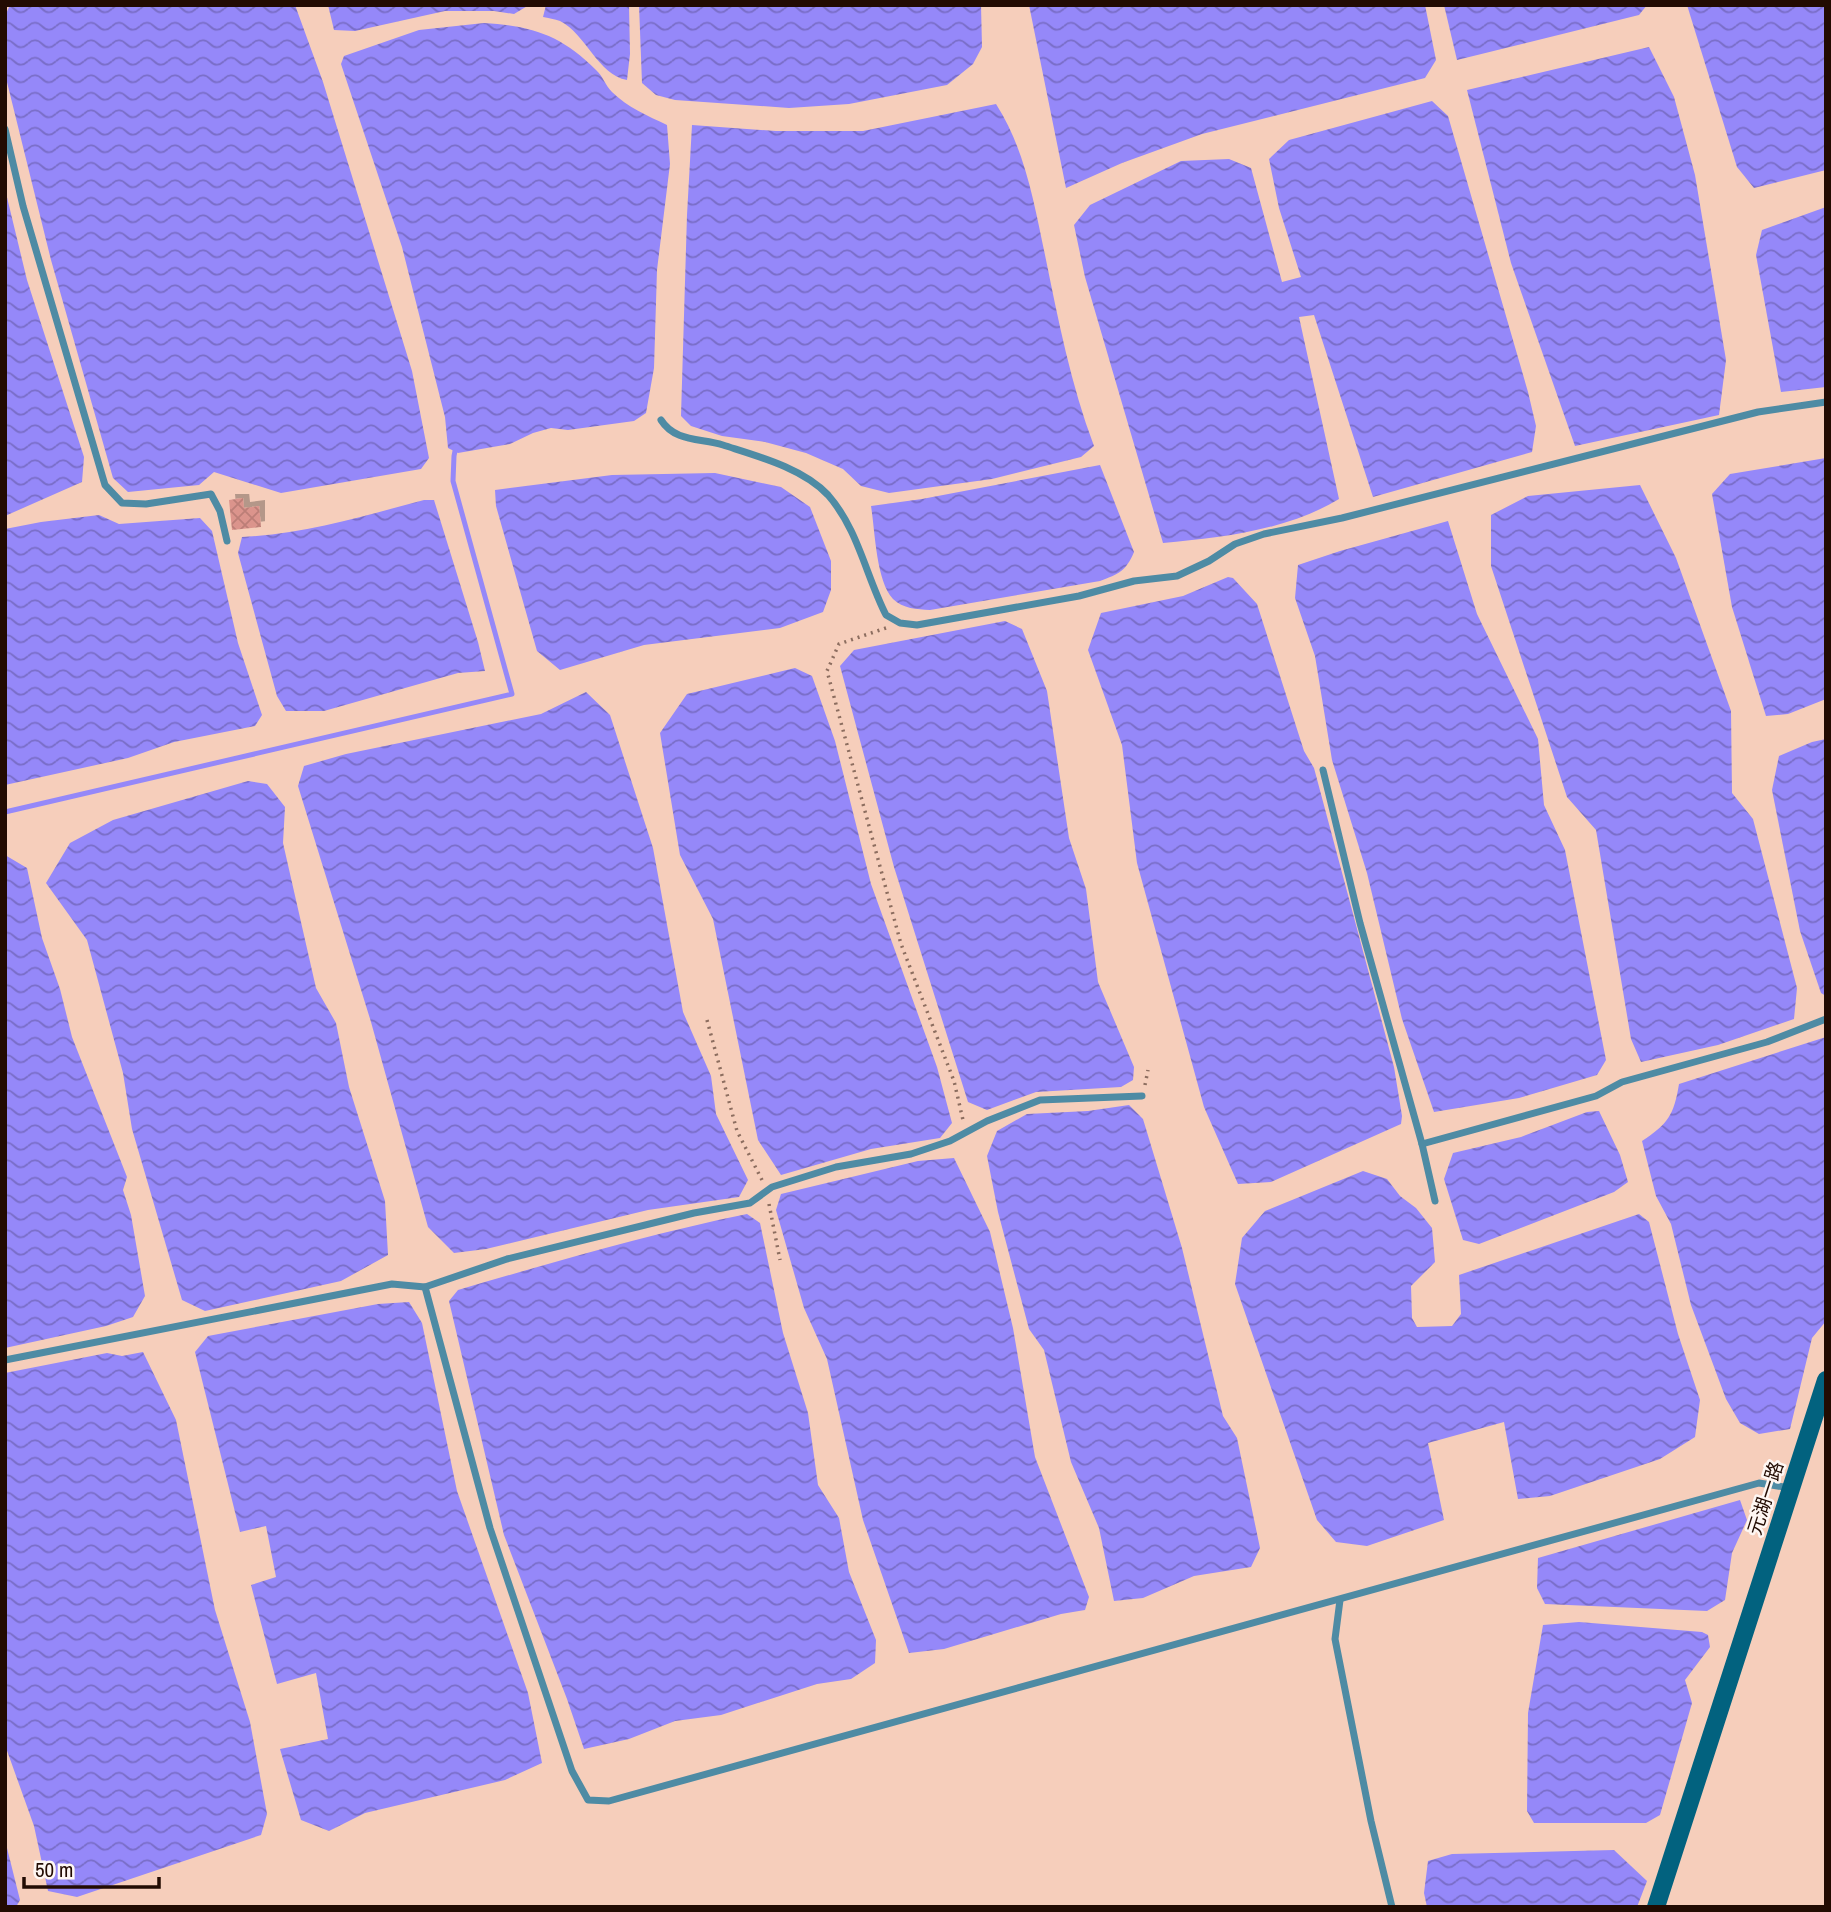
<svg xmlns="http://www.w3.org/2000/svg" width="1831" height="1912" font-family="'Archivo Narrow','Noto Sans SC',sans-serif">
  <style>
    .water { fill: url(#water-waves) }
    .lines { fill: none; stroke-linecap: round; stroke-linejoin: round }
    .stream { stroke: #9588f9; stroke-width: 5 }
    .building { fill: url(#building-cross-hatch); filter: url(#shadow) }
    .path { stroke: #8c6d5f; stroke-width: 3.5; stroke-dasharray: 2 5; stroke-linecap: butt }
    .lane { stroke: #4e8ba4; stroke-width: 7 }
    .secondary { stroke: #02627f; stroke-width: 18 }
    .labels { text-anchor: middle; stroke-width: 5; stroke-linejoin: round; paint-order: stroke }
    .street-label { font-size: 19px; fill: #220b02; stroke: #fef7f3 }
  </style>
  <defs>
    <pattern id="water-waves" width="16" height="10" patternUnits="userSpaceOnUse" patternTransform="scale(1.75)"><rect width="16" height="10" fill="#9588f9"/><path d="M0 5q4-4 8 0t8 0" fill="none" stroke="#796dc7"/></pattern>
    <pattern id="building-cross-hatch" width="8" height="8" patternUnits="userSpaceOnUse" patternTransform="scale(1.75)"><rect width="8" height="8" fill="#db948c"/><path d="M0 0l8 8M0 8l8-8" fill="none" stroke="#bc7e77"/></pattern>
    <filter id="shadow"><feDropShadow dx="6" dy="-6" stdDeviation="0" flood-color="#0004"/></filter>
  </defs>
  <rect width="100%" height="100%" fill="#f6cebb"/>
  <g class="water">
    <path d="M10,5h285l28,77 89,289 17,87 -8,11 -140,24 -67,-21 -15,13 -71,7 -15,-14 -62,-218 -46,-186v-58z"/>
    <path d="M328,5h201l-15,9 -20,-3h-49l-90,20 -21,-1z"/>
    <path d="M546,5h83l1,49 -3,26c-29,-5 -41,-46 -67,-59 -5,-2 -12,-3 -17,-4z"/>
    <path d="M639,5h342l1,42 -9,17 -26,21 -98,19 -60,4 -114,-8 -19,-5 -14,-12z"/>
    <path d="M1029,5h396l11,55 -11,18 -223,56 -80,29 -56,25z"/>
    <path d="M1444,5h203l-8,10 -182,45z"/>
    <path d="M1687,5h139v165l-72,18 -17,-21z"/>
    <path d="M484,23c48,3 77,12 112,47 7,6 9,15 16,22 15,15 36,24 55,33l3,39 -13,106 -3,98 -8,45 -12,8 -66,9 -17,-2 -18,5 -23,11 -52,9 -10,-5 -3,-31 -43,-170 -61,-183 3,-8 75,-26z"/>
    <path d="M1649,47l25,50 21,78 31,185 -7,55 -144,31 -64,-183 -44,-173z"/>
    <path d="M1432,101l16,15 80,276 8,34 -4,26 -159,45 -59,-182 -15,2 40,182c-51,31 -118,39 -176,44l-78,-266 -11,-52 16,-20 91,-44 48,-2 22,9 31,114 19,-5 -22,-69 -10,-49 20,-19z"/>
    <path d="M996,104c29,45 38,99 49,151 13,64 26,130 49,191l-13,11 -89,22 -103,14 -28,-7 -18,-17 -37,-16 -41,-11 -43,-6 -31,-10 -10,-10 6,-201 5,-90 84,6h87z"/>
    <path d="M5,189l22,91 57,177 -2,25 -77,34z"/>
    <path d="M1826,207v180l-45,5 -25,-137 6,-25z"/>
    <path d="M1826,458v241l-38,15 -22,2 -34,-109 -20,-113 18,-20z"/>
    <path d="M1100,465l34,87c-8,19 -15,22 -34,29l-170,29c-13,-1 -27,-1 -37,-11 -17,-18 -18,-69 -22,-93l51,-7z"/>
    <path d="M715,473l66,14 29,20 21,54v29l-8,22 -43,16 -136,17 -84,25 -23,-19 -41,-145 -1,-16 117,-15z"/>
    <path d="M1640,485l36,73 55,153 1,82 21,26 44,169 -3,31 -76,26 -77,17 -10,-23 -35,-209 -29,-33 -76,-231v-51l37,-19z"/>
    <path d="M424,500h10l44,142 7,29 -27,2 -134,38h-38l-9,-15 -39,-143 4,-16c63,-3 121,-21 182,-37z"/>
    <path d="M99,515l20,9 81,-6 12,13 26,112 24,72 -7,11 -81,16 -46,16 -123,27v-256l36,-7z"/>
    <path d="M1448,521l29,93 61,125 6,66 21,45 41,210 -9,15 -78,23 -85,14 -32,-93 -35,-146 -35,-113 -17,-104 -20,-58 3,-33 42,-14z"/>
    <path d="M1228,577l5,1 24,26 47,147 10,17 80,299 8,49 -1,8 -130,58 -33,2 -34,-77 -67,-244 -15,-118 -34,-95 13,-37 82,-17z"/>
    <path d="M1005,621l17,8 25,62 22,147 17,51 12,93 36,85 -1,13 -12,7 -85,5 -49,18 -19,-8 -74,-235 -54,-201 14,-16z"/>
    <path d="M795,668l17,8 23,65 36,143 66,183 15,56 -12,15 -69,11 -90,26 -23,-35 -45,-221 -33,-64 -20,-122 27,-39z"/>
    <path d="M586,692l24,23 43,133 30,164 28,64 5,38 32,66 -9,17 -91,13 -162,39 -32,4 -26,-26 -57,-205 -73,-236 6,-20 42,-12 195,-40z"/>
    <path d="M1826,739v257l-5,-3 -21,-62 -28,-141 7,-34 33,-14z"/>
    <path d="M248,781l19,3 18,23 -2,36 33,145 20,35 13,64 36,114 3,54 -47,26 -136,30 -23,-11 -50,-171 -9,-56 -36,-133 -41,-57 24,-40 43,-23z"/>
    <path d="M5,855l22,13 15,70 18,51 12,48 55,140 -4,13 8,25 14,81 -12,21 -27,9 -101,22z"/>
    <path d="M1826,1037v284l-14,17 -22,91 -31,5 -19,-11 -14,-24 -35,-94 -20,-81 -15,-28 -14,-55c26,-17 32,-26 37,-57z"/>
    <path d="M1129,1105l14,14 39,129 41,168 14,22 23,110 -9,19 -57,9 -51,22 -29,3 -15,-73 -28,-66 -27,-112 -15,-21 -31,-117 -11,-56 10,-25 30,-17 61,-3z"/>
    <path d="M1599,1111l21,44 8,27 -14,10 -135,52 -16,-4 -19,-61 9,-26 68,-16 66,-25z"/>
    <path d="M954,1158l36,74 23,96 22,129 54,140 -4,13 -24,4 -117,35 -35,4 -46,-133 -36,-161 -23,-51 -28,-98 5,-16 137,-33z"/>
    <path d="M1363,1171l24,8 13,17 16,12 16,20 3,34 -24,24 1,32 5,9 35,-1 9,-12 -2,-39 180,-61 10,8 29,112 22,66 -5,37 -35,22 -110,37 -32,3 -14,-77 -76,21 16,77 -77,26 -31,-4 -19,-22 -82,-236 7,-46 23,-27z"/>
    <path d="M747,1214l13,9 23,110 25,80 10,72 21,33 10,54 27,68 -1,23 -24,16 -34,5 -96,31 -46,6 -46,18 -45,10 -17,-50 -63,-164 -55,-234 9,-11c96,-28 191,-56 289,-76z"/>
    <path d="M409,1302l13,21 35,168 71,202 14,70 -37,17 -140,33 -36,18 -28,-11 -21,-71 48,-10 -12,-66 -39,11 -26,-99 25,-8 -10,-51 -26,6 -45,-180 13,-16 170,-32z"/>
    <path d="M143,1352l33,68 39,190 35,112 17,92 -6,21 -184,62 -29,-6 -14,-65 -29,-81v-372l102,-20 15,3z"/>
    <path d="M1740,1500l7,20 -15,33 -7,47 -18,11 -162,-7 -8,-16 1,-30z"/>
    <path d="M1579,1622l123,10 6,3 2,12 -25,33 7,23 -32,112 -14,8h-112l-7,-12 1,-98 15,-88z"/>
    <path d="M5,1840l15,60 -4,7h-11z"/>
    <path d="M1614,1850l33,31 -10,26h-210l-3,-14 4,-32 24,-7z"/>
  </g>
  <g class="lines">
    <path class="stream" d="M5,812l507,-118 -59,-213 1,-25 2,-10"/>
  </g>
  <path class="building" d="M243,498l1,10 15,-2 2,21 -29,3 -3,-30z"/>
  <g class="lines">
    <g class="path">
      <path d="M886,628l-47,16 -12,27 74,273 53,137 9,39"/>
      <path d="M707,1020l30,111 25,49"/>
      <path d="M1145,1085l3,-15"/>
      <path d="M769,1204l11,56"/>
    </g>
    <g class="lane">
      <path d="M5,129l18,77 82,279 17,18 24,1 65,-10 9,17 7,30"/>
      <path d="M661,420c14,22 39,18 62,25 34,11 80,23 105,50 30,34 38,81 58,120l14,8 17,2 162,-29 55,-15 43,-5 32,-15 26,-17 29,-10 78,-16 416,-106 68,-10"/>
      <path d="M1323,770l37,153 62,221 13,57"/>
      <path d="M1422,1144l174,-48 26,-14 145,-40 59,-23"/>
      <path d="M425,1287l65,241 82,243 16,29 21,1 1150,-318 31,5"/>
      <path d="M5,1360l387,-76 33,3 82,-28 187,-46 56,-10 22,-16 64,-20 75,-13 39,-13 37,-20 53,-21 102,-4"/>
      <path d="M1340,1600l-5,39 36,182 21,86"/>
    </g>
    <path class="secondary" d="M1656,1907l170,-527"/>
  </g>
  <g class="labels">
    <g class="street-label">
      <text transform="translate(1765 1498) rotate(-72)" y="7">元湖一路</text>
    </g>
  </g>
  <rect width="1831" height="1912" fill="none" stroke="#220b02" stroke-width="14"/>
  <path d="M24 1877v10h135v-10" fill="none" stroke="#220b02" stroke-width="3.5"/>
  <text x="35" y="1877" font-size="21" fill="#220b02" stroke="#fef7f3" stroke-width="5" paint-order="stroke">50 m</text>
</svg>
